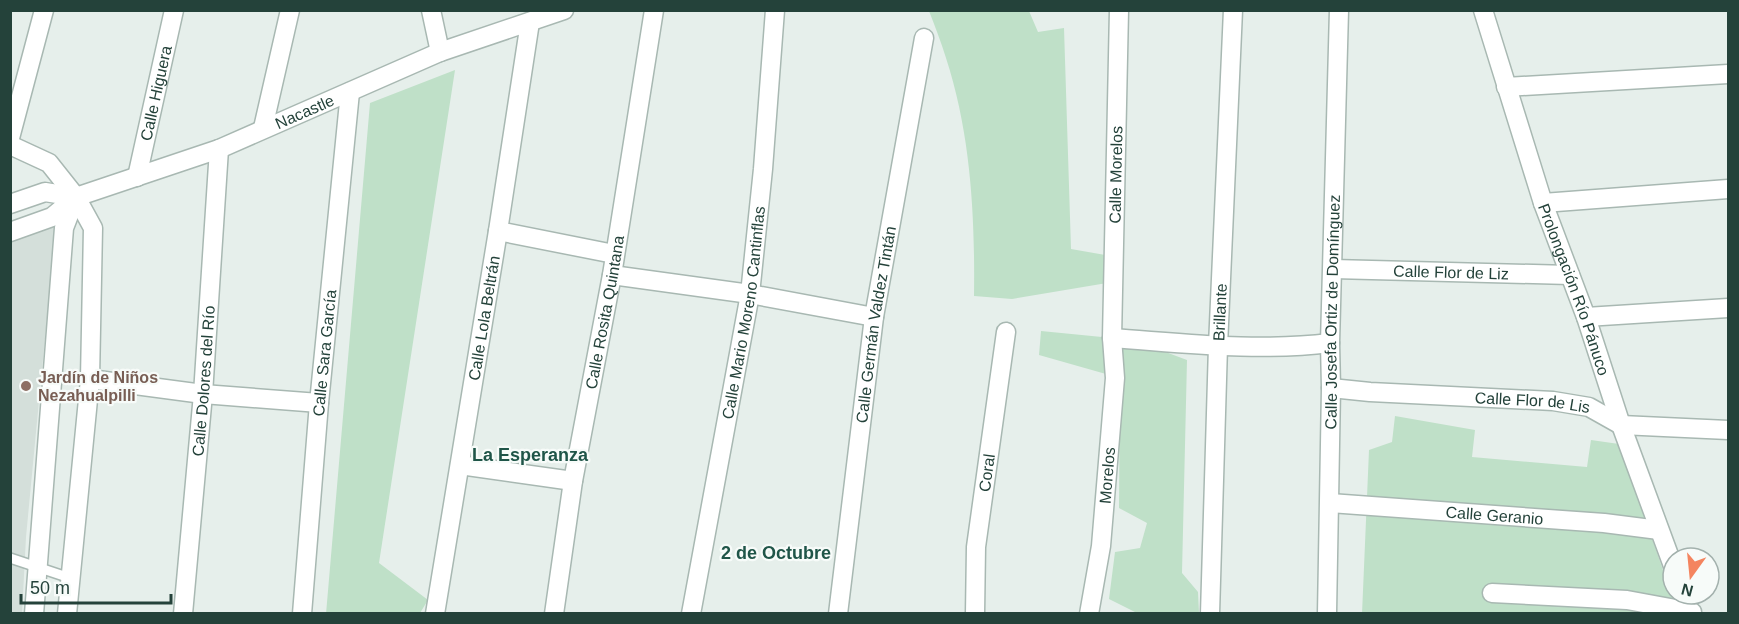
<svg xmlns="http://www.w3.org/2000/svg" width="1739" height="624" font-family="Helvetica,sans-serif">
  <style>
    .built { fill: #d4dfda }
    .green { fill: #bfe0c8 }
    .lines { fill: none; stroke-linecap: round; stroke-linejoin: round }
    .service-casing { stroke: #a8b8b2; stroke-width: 12 }
    .minor-casing { stroke: #a8b8b2; stroke-width: 21 }
    .tertiary-casing { stroke: #a8b8b2; stroke-width: 21 }
    .service { stroke: #fff; stroke-width: 9 }
    .minor { stroke: #fff; stroke-width: 18 }
    .tertiary { stroke: #fff; stroke-width: 18 }
    .education-dot { fill: #8d6e63; stroke: #f7fbf9; stroke-width: 2 }
    .labels { text-anchor: middle; stroke-width: 4.5; stroke-linejoin: round; paint-order: stroke }
    .street-label { font-size: 16px; fill: #24423a; stroke: #f7fbf9 }
    .education-label { font-size: 16px; font-weight: bold; fill: #785e54; stroke: #f7fbf9; text-anchor: start }
    .neighbourhood-label { font-size: 18px; font-weight: bold; fill: #1f5548; stroke: #f7fbf9 }
  </style>
  <rect width="100%" height="100%" fill="#e6efeb"/>
  <path class="built" d="M56,223l-30,314 -4,77 -12,-1v-374z"/>
  <g class="green">
    <path d="M929,11h100l9,21 26,-4 7,221 40,7 -4,27 -95,16 -38,-3c1,-80 -3,-161 -28,-238 -5,-16 -11,-32 -17,-47z"/>
    <path d="M455,70l-76,493 49,37 -8,13 -94,1 44,-511z"/>
    <path d="M1041,331l61,6 50,10 35,13 -5,213 16,19 1,21h-62l-28,-14 6,-47 25,-4 7,-25 -28,-15 1,-130 -81,-23z"/>
    <path d="M1395,416l80,14 -3,27 115,10 4,-27 28,4 59,169 -316,1 7,-164 23,-8z"/>
  </g>
  <g class="lines">
    <g class="service-casing">
      <path id="service" d="M10,558l60,20"/>
    </g>
    <g class="minor-casing">
      <g id="minor">
        <path d="M431,10l9,42"/>
        <path id="s1" d="M1483,10l60,193 43,114 35,108 52,141"/>
        <path d="M1506,87l222,-13"/>
        <path d="M263,128l27,-118"/>
        <path d="M10,138l34,-128"/>
        <path id="s2" d="M137,177l37,-167"/>
        <path d="M1543,203l185,-14"/>
        <path d="M10,204l35,-12 31,5"/>
        <path d="M498,231l116,23"/>
        <path id="s3" d="M10,232l42,-15 24,-20 143,-48 221,-97 124,-42"/>
        <path id="s4" d="M1333,269l237,6"/>
        <path d="M612,275l138,19 124,23"/>
        <path d="M1586,317l142,-9"/>
        <path d="M1112,338c72,5 146,14 218,5"/>
        <path d="M90,379l113,15 116,9"/>
        <path id="s5" d="M1331,388l39,4 183,9 36,6 32,18 107,5"/>
        <path d="M460,465l113,16"/>
        <path id="s6" d="M1330,503l274,20 55,7"/>
        <path d="M1492,593l135,7 65,12"/>
        <path id="s7" d="M183,614l20,-220 16,-245"/>
        <path id="s8" d="M302,614l17,-211 31,-311"/>
        <path id="s9" d="M435,614l63,-383 32,-209"/>
        <path id="s10" d="M554,614l19,-133 39,-206 42,-265"/>
        <path id="s11" d="M691,614l59,-320 13,-125 12,-159"/>
        <path id="s12" d="M838,614l36,-297 50,-279"/>
        <path id="s13" d="M975,614l1,-67 30,-215"/>
        <path id="s14" d="M1089,614l12,-68 14,-168 -3,-40 7,-328"/>
        <path id="s15" d="M1210,614l8,-268 15,-336"/>
        <path id="s16" d="M1327,614l4,-226 -1,-45 9,-333"/>
      </g>
    </g>
    <g class="tertiary-casing">
      <g id="tertiary">
        <path d="M10,145l39,18 27,34 17,31 -3,151 -23,235"/>
        <path d="M34,614l30,-386 12,-31"/>
      </g>
    </g>
    <use href="#service" class="service"/>
    <use href="#minor" class="minor"/>
    <use href="#tertiary" class="tertiary"/>
  </g>
  <circle class="education-dot" cx="26" cy="386" r="6"/>
  <g class="labels">
    <g class="street-label">
      <text dy="6" stroke="none"><textPath href="#s2" startOffset="86">Calle Higuera</textPath></text>
      <text dy="6" stroke="none"><textPath href="#s3" startOffset="320">Nacastle</textPath></text>
      <text dy="6" stroke="none"><textPath href="#s14" startOffset="441">Calle Morelos</textPath></text>
      <text dy="6" stroke="none"><textPath href="#s4" startOffset="118">Calle Flor de Liz</textPath></text>
      <text dy="6" stroke="none"><textPath href="#s1" startOffset="294">Prolongación Río Pánuco</textPath></text>
      <text dy="6" stroke="none"><textPath href="#s10" startOffset="306">Calle Rosita Quintana</textPath></text>
      <text dy="6" stroke="none"><textPath href="#s15" startOffset="302">Brillante</textPath></text>
      <text dy="6" stroke="none"><textPath href="#s16" startOffset="302">Calle Josefa Ortiz de Domínguez</textPath></text>
      <text dy="6" stroke="none"><textPath href="#s11" startOffset="306">Calle Mario Moreno Cantinflas</textPath></text>
      <text dy="6" stroke="none"><textPath href="#s9" startOffset="300">Calle Lola Beltrán</textPath></text>
      <text dy="6" stroke="none"><textPath href="#s12" startOffset="292">Calle Germán Valdez Tintán</textPath></text>
      <text dy="6" stroke="none"><textPath href="#s8" startOffset="262">Calle Sara García</textPath></text>
      <text dy="6" stroke="none"><textPath href="#s7" startOffset="234">Calle Dolores del Río</textPath></text>
      <text dy="6" stroke="none"><textPath href="#s5" startOffset="202">Calle Flor de Lis</textPath></text>
      <text dy="6" stroke="none"><textPath href="#s13" startOffset="142">Coral</textPath></text>
      <text dy="6" stroke="none"><textPath href="#s14" startOffset="140">Morelos</textPath></text>
      <text dy="6" stroke="none"><textPath href="#s6" startOffset="165">Calle Geranio</textPath></text>
    </g>
    <g class="education-label">
      <text x="38" y="383">Jardín de Niños<tspan x="38" dy="18">Nezahualpilli</tspan></text>
    </g>
    <g class="neighbourhood-label">
      <text x="530" y="461">La Esperanza</text>
      <text x="776" y="559">2 de Octubre</text>
    </g>
  </g>
  <rect width="1739" height="624" fill="none" stroke="#24423a" stroke-width="24"/>
  <g transform="translate(1691 576) rotate(195)"><circle r="28" fill="#f7fbf9" stroke="#a3b1ad" stroke-width="1.5"/>
  <path d="M0-4.5L10 22L0 15L-10 22Z" fill="#f4845f"/>
  <text y="-9" font-size="16" font-weight="bold" text-anchor="middle" fill="#24423a">N</text>
  </g>
  <path d="M21 594v9h150v-9" fill="none" stroke="#24423a" stroke-width="3"/>
  <text x="30" y="594" font-size="18" fill="#24423a" stroke="#f7fbf9" stroke-width="4.5" paint-order="stroke">50 m</text>
</svg>
